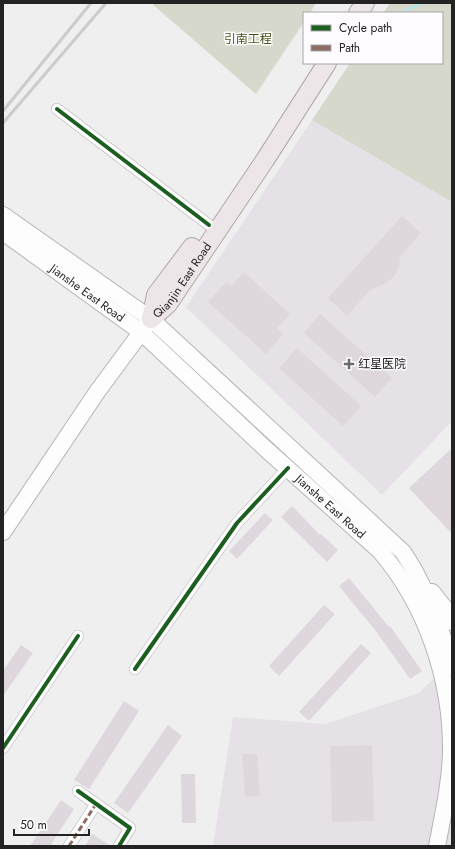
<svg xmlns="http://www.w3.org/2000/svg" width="455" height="849" font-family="Jost,'Noto Sans SC',sans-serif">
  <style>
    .built { fill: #e6e1e6 }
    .green { fill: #d5d8ca }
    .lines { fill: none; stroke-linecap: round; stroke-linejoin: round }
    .stream { stroke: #bbe1e5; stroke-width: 3 }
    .building { fill: #ded8de }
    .minor-casing { stroke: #b5b4b5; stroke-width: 12 }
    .secondary-casing { stroke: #b5b4b5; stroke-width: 18 }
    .primary-casing { stroke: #b3a6aa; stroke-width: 20 }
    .minor { stroke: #fdfdfd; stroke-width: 11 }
    .secondary { stroke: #fdfdfd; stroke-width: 16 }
    .primary { stroke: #ede6e8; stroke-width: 18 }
    .rail { stroke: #cdcccd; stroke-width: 3 }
    .quiet { stroke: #8d6e63; stroke-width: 3; stroke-dasharray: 6 3; stroke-linecap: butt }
    .cycleway-casing { stroke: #fefcfe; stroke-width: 6 }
    .cycleway { stroke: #1b5e20; stroke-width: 4 }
    .poi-dot { fill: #6b6a6b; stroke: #fefcfe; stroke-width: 1.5 }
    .labels { text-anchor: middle; stroke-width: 3; stroke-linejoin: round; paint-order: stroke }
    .park-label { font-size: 12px; fill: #465213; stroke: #fefcfe }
    .street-label { font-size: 12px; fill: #242324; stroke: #fefcfe }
    .poi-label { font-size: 12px; fill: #242324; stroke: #fefcfe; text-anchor: start }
  </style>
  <rect width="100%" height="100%" fill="#f0eff0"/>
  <g class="built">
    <path d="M312,120l140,82v219l-70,74 -196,-188z"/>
    <path d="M452,661v185h-239l20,-129 92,7 94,-31z"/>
  </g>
  <g class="green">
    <path d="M151,3h165l-6,10h-6v9l-48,72z"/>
    <path d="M390,3h62v199l-140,-82 38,-57h92v-50h-59z"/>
  </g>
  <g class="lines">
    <path class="stream" d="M405,11l17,-8"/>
  </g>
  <g class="building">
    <path d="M402,216l19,17 -21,24 -1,9 -4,9 -7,7 -18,8 -23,26 -19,-18z"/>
    <path d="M244,272l46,42 -13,14 6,6 -17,20 -58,-52 18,-20 5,4z"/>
    <path d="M320,314l72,64 -17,19 -71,-64z"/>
    <path d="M297,348l64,58 -18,20 -64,-58z"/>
    <path d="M452,448v86l-43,-46z"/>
    <path d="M292,506l28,29 1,-1 17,16 -11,12 -46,-45z"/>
    <path d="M265,513l8,7 -36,39 -8,-8z"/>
    <path d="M349,578l40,49 1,-1 32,45 -12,8 -35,-49 -36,-44z"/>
    <path d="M324,605l11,9 -56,62 -10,-10z"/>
    <path d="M361,644l10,9 -62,68 -10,-9z"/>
    <path d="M21,645l12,8 -30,43v-25z"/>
    <path d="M124,701l15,10 -50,78 -15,-9z"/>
    <path d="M168,725l14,11 -54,77 -14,-10z"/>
    <path d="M372,745l2,76 -42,1 -2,-76z"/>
    <path d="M242,754h15l3,42 -15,1z"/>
    <path d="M181,774h14l1,49h-14z"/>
    <path d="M61,800l13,9 -24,37h-20z"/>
    <path d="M92,834l19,12h-26z"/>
  </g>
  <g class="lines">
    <g class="minor-casing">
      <g id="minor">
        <path d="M57,109l152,116"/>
        <path d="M135,669l102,-146 51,-55"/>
        <path d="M3,748l75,-112"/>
        <path d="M78,791l52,37 -11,18"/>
        <path d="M69,846l27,-42"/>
      </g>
    </g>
    <g class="secondary-casing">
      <g id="secondary">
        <path d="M3,215l148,104 252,233c24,36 38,75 49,116"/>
        <path id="s1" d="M3,232l138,100 127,119 112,100c47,55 72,130 71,202 -1,31 -8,62 -14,93"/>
        <path d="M3,532l94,-140 51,-69"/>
        <path d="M432,592l15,19 5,11"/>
      </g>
    </g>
    <g class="primary-casing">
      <g id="primary">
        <path d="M358,13l7,-10"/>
        <path id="s2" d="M151,319l17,-15 97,-144 62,-97"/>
        <path d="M151,319l5,-24 36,-48"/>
      </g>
    </g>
    <use href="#minor" class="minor"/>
    <use href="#secondary" class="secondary"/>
    <use href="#primary" class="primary"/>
    <g class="rail">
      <path d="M3,111l88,-108"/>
      <path d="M3,123l103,-120"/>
    </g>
    <path class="quiet" d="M69,846l27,-42"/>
    <g class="cycleway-casing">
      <g id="cycleway">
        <path d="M57,109l152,116"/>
        <path d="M135,669l102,-146 51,-55"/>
        <path d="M3,748l75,-112"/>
        <path d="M78,791l52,37 -11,18"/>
      </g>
    </g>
    <use href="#cycleway" class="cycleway"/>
  </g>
  <path class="poi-dot" d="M347 358h4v4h4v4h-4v4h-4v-4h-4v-4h4z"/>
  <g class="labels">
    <g class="park-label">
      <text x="248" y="43">引南工程</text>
    </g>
    <g class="street-label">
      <text dy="4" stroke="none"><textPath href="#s2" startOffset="50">Qianjin East Road</textPath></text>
      <text dy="4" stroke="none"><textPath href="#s1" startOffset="104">Jianshe East Road</textPath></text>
      <text dy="4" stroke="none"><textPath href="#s1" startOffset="428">Jianshe East Road</textPath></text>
    </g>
    <g class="poi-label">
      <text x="358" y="368">红星医院</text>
    </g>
  </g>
  <rect width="455" height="849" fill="none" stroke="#242324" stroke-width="8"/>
  <rect x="303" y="12" width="140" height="52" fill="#fefcfe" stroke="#a7a5a7"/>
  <rect x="311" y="25" width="20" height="6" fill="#1b5e20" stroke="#a7a5a7"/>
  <text x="339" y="32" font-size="12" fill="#242324">Cycle path</text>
  <rect x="311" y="45" width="20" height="6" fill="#8d6e63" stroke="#a7a5a7"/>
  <text x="339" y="52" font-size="12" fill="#242324">Path</text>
  <path d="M14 829v6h75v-6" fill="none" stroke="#242324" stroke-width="2"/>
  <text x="20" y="829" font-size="12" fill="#242324" stroke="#fefcfe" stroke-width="3" paint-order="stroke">50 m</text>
</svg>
